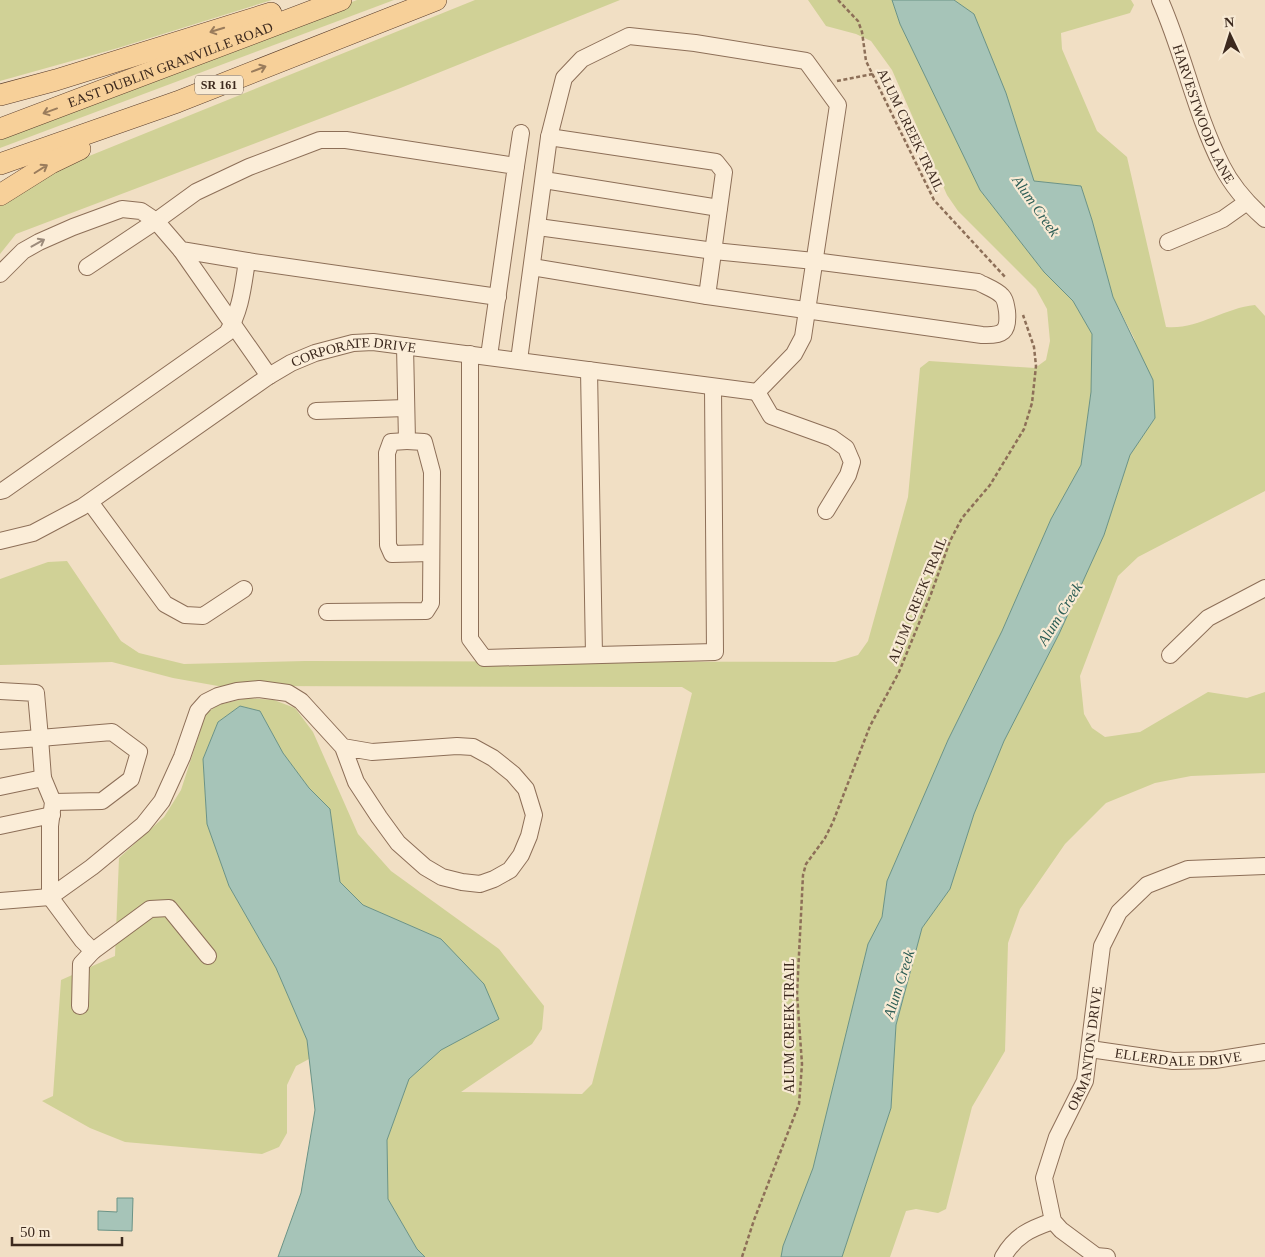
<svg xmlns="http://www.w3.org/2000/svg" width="1265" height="1257" font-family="Georgia,serif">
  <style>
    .green { fill: #d0d196 }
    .water { fill: #a6c4b8; stroke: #6b9386 }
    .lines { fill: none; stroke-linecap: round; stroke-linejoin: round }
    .minor-casing { stroke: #8d6f58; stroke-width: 18 }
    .major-casing { stroke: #5b3e2d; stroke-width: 22 }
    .path { stroke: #8d6f58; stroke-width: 2.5; stroke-dasharray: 4 2.5; stroke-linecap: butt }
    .minor { stroke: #fbedd8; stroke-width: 16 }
    .major { stroke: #f7d099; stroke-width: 21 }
    .oneway { stroke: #9a7c5c }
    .oneway2 { stroke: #9c8b7b }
    .labels { text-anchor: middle; stroke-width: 4.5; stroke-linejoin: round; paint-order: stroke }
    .shield { fill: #f8ead4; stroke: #746355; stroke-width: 1 }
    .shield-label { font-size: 12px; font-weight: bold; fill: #3c291e }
    .street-label { font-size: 14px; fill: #3c291e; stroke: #f8ead4 }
    .water-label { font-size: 15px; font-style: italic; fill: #2c5d55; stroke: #f8ead4 }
  </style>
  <rect width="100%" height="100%" fill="#f1dfc4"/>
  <g class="green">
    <path d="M0,0h272l-154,48 -118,33z"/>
    <path d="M357,0h37l-394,148v-13z"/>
    <path d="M475,0h145l-222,89 -382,145 -16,20v-55l62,-32z"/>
    <path d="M808,0h84l8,24 80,166 64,82 29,29 19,33 -1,58 -10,73 -30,54 -49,112 -54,109 -61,141 -5,36 -14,28 -55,223 -30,78 -2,11h-356l-8,-8 -29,-50 -1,-59 22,-61 32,-29 58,-31 -58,-80 -78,-34 -23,-23 -10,-73 -21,-21 -26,-35 -23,-42 -20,-5 -22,16 -15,37 4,65 22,62 47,82 31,72 2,19 -13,7 -9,19v48l-8,14 -17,7 -137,-12 -35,-14 -48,-27 11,-5 8,-116 54,-24 4,-98 45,-41 17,-27 25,-77 12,-8 29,-7 27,2 21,8 18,24 45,102 33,37 108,78 45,57 -2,23 -10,15 -71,48 121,2 10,-10 100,-391 -10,-6 -464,-1 -45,-8 -61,-16 -112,3v-86l48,-17 19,-1 54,80 18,12 45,11 121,-3 530,1 23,-7 10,-14 40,-144 12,-129 9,-7 106,7 11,-8 4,-19 -3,-32 -11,-20 -78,-78 -11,-16 -55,-125 -21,-29 -15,-7 -30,-8z"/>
    <path d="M954,0h177l3,5 -4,8 -69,20 1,16 35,82 30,26 39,170c31,3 58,-19 89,-22l10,11v175l-127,66 -20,19 -38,100 4,38 8,14 13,9 35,-5 68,-40 39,6 18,-6v81l-74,3 -36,7 -49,20 -41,41 -45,65 -12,34 -3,108 -33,56 -26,102 -8,4 -22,-4 -10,2 -16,46h-48l49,-149 5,-83 26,-97 28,-39 24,-75 30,-73 55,-107 45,-99 26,-80 25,-37 -21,-80 -21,-41 -21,-77 -11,-34 -47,-5 -28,-88 -32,-79z"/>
  </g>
  <g class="water">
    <path d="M892,0h62l20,14 32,79 28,88 47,5 11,34 21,77 40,83 2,38 -25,37 -26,80 -45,99 -55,107 -30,73 -24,75 -28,39 -26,97 -5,83 -49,149h-61l2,-11 30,-78 55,-224 14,-27 5,-36 61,-141 54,-109 49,-112 30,-54 10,-73 1,-58 -19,-33 -29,-29 -64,-82 -80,-166z"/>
    <path d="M240,706l20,5 23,42 26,35 21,21 10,73 23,23 78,34 43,45 15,35 -58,31 -32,29 -22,61 1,59 29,50 8,8h-147l23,-64 14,-83 -8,-70 -31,-72 -47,-82 -22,-62 -4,-65 15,-37z"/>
    <path d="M117,1198h16l-1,33 -34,-1v-19l19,1z"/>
  </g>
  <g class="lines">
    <g class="minor-casing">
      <g id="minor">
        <path id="s1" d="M1160,0c24,54 35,113 62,166 10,20 26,38 43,53"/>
        <path d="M516,166l5,-33"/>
        <path d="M544,180l175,28"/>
        <path d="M538,227l176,24 100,10 164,21c7,4 19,8 24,14 4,4 4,10 5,15 2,21 -4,25 -25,24l-275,-39"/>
        <path d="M1168,242l55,-23 24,-17"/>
        <path d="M181,250l88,126"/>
        <path d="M247,261l251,36"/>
        <path d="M87,267l69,-46 40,-29 53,-25 71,-27h26l170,26 -27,190"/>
        <path d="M532,267l175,29 17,-124 -8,-10 -167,-25"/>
        <path d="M0,274l23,-23 16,-9 34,-15 49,-18 19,2 15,10 25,29 66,11c-4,25 -6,50 -20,72l-223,157 -4,1"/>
        <path d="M470,354v285l14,19 231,-6 -2,-265"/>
        <path d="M519,360l30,-223 15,-59 18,-19 47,-23 66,7 111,18 32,44 -35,232 -9,17 -37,38"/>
        <path d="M589,370l5,285"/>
        <path d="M757,392l14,24 61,22 14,10 6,14 -4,13 -22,36"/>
        <path d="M316,411l90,-3"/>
        <path d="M407,441l-16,1 -4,11 1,92 4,9 39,-1"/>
        <path d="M90,502l75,102 20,11 18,1 41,-27"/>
        <path id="s2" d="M0,541l33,-8 49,-26 187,-131 22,-13 24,-10 38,-10 20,-1 384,50"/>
        <path d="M327,612l99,-1 5,-8 1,-131 -8,-30 -17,-1 -2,-95"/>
        <path d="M1170,655l38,-37 57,-30"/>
        <path d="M0,691l36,2 4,45 72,-6 27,20 -8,27 -29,22 -49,1"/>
        <path d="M0,741l40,-3 3,40"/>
        <path d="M0,787l43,-9 10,24 -3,24v71l32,43 11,11 57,-42 19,-1 39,48"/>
        <path d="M0,826l52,-11"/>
        <path d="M50,897l42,-30 51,-42 19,-24 20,-44 16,-46 8,-9 12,-6 19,-5 22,-2 29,4 13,8 42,46 13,35 23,35 19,26 27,24 17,10 20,5 18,2 14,-5 16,-9 11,-15 8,-19 5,-21 -8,-26 -13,-15 -20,-16 -20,-11 -16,-1 -85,6 -29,-5"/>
        <path d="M0,901l50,-4"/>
        <path d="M80,1006l1,-42 12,-13"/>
        <path id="s3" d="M1090,1049l83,12 42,-1 50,-8"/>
        <path d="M1003,1257c13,-22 27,-28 50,-36"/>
        <path id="s4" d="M1107,1257l-11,-1 -35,-26 -8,-9 -9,-43 13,-41 28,-56 17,-135 17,-34 28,-27 41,-16 77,-3"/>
      </g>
    </g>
    <g class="major-casing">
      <g id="major">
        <path d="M0,95l56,-15 215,-67"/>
        <path id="s5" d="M0,129l341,-129"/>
        <path d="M0,164l177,-62 259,-102"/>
        <path d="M0,195l51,-32 29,-14"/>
      </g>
    </g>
    <g class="path">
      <path d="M838,0l20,21 4,11 4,29 68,139 72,78"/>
      <path d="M837,81l36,-7"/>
      <path d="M742,1257l12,-37 45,-116 3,-40 -5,-70 6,-119 3,-11 19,-26 8,-16 37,-96 29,-54 32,-78 19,-53 12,-23 28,-33 34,-56 8,-26 4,-37 -2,-19 -11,-32"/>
    </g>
    <use href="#minor" class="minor"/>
    <use href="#major" class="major"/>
  </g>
  <defs><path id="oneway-shaft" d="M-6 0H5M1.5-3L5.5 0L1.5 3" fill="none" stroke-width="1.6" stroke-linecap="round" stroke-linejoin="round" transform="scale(1.25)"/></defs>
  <g class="oneway">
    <use href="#oneway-shaft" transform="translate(217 30) rotate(163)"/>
    <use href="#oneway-shaft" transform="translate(259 69) rotate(-21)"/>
    <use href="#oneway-shaft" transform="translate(50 111) rotate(160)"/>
    <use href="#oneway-shaft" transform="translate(41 169) rotate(-32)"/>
  </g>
  <use class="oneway2" href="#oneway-shaft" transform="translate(38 243) rotate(-29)"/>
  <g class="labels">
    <rect class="shield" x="195" y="75.5" width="48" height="19" rx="4"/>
    <g class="shield-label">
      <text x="219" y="89">SR 161</text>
    </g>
    <g class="street-label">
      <text dy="5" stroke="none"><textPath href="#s5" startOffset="182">EAST DUBLIN GRANVILLE ROAD</textPath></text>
      <text dy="5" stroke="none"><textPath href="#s1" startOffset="122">HARVESTWOOD LANE</textPath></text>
      <text transform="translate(911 130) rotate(64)" y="5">ALUM CREEK TRAIL</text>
      <text dy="5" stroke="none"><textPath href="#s2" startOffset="408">CORPORATE DRIVE</textPath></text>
      <text transform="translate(917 600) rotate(-68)" y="5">ALUM CREEK TRAIL</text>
      <text transform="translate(789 1026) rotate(-90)" y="5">ALUM CREEK TRAIL</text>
      <text dy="5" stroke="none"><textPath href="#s4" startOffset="248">ORMANTON DRIVE</textPath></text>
      <text dy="5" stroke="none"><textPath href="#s3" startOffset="89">ELLERDALE DRIVE</textPath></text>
    </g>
    <g class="water-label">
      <text transform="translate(1036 206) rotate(55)" y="5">Alum Creek</text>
      <text transform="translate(1060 614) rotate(-58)" y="5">Alum Creek</text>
      <text transform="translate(899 984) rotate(-72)" y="5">Alum Creek</text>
    </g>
  </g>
  <g transform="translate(1230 35) rotate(356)" stroke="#f8ead4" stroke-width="4" paint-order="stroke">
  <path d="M0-4L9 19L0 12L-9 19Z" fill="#3c291e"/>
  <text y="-8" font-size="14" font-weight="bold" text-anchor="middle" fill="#3c291e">N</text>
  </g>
  <path d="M12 1237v8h110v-8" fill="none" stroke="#3c291e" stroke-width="2.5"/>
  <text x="20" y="1237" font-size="15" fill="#3c291e" stroke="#f8ead4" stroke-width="4" paint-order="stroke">50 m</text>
</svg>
